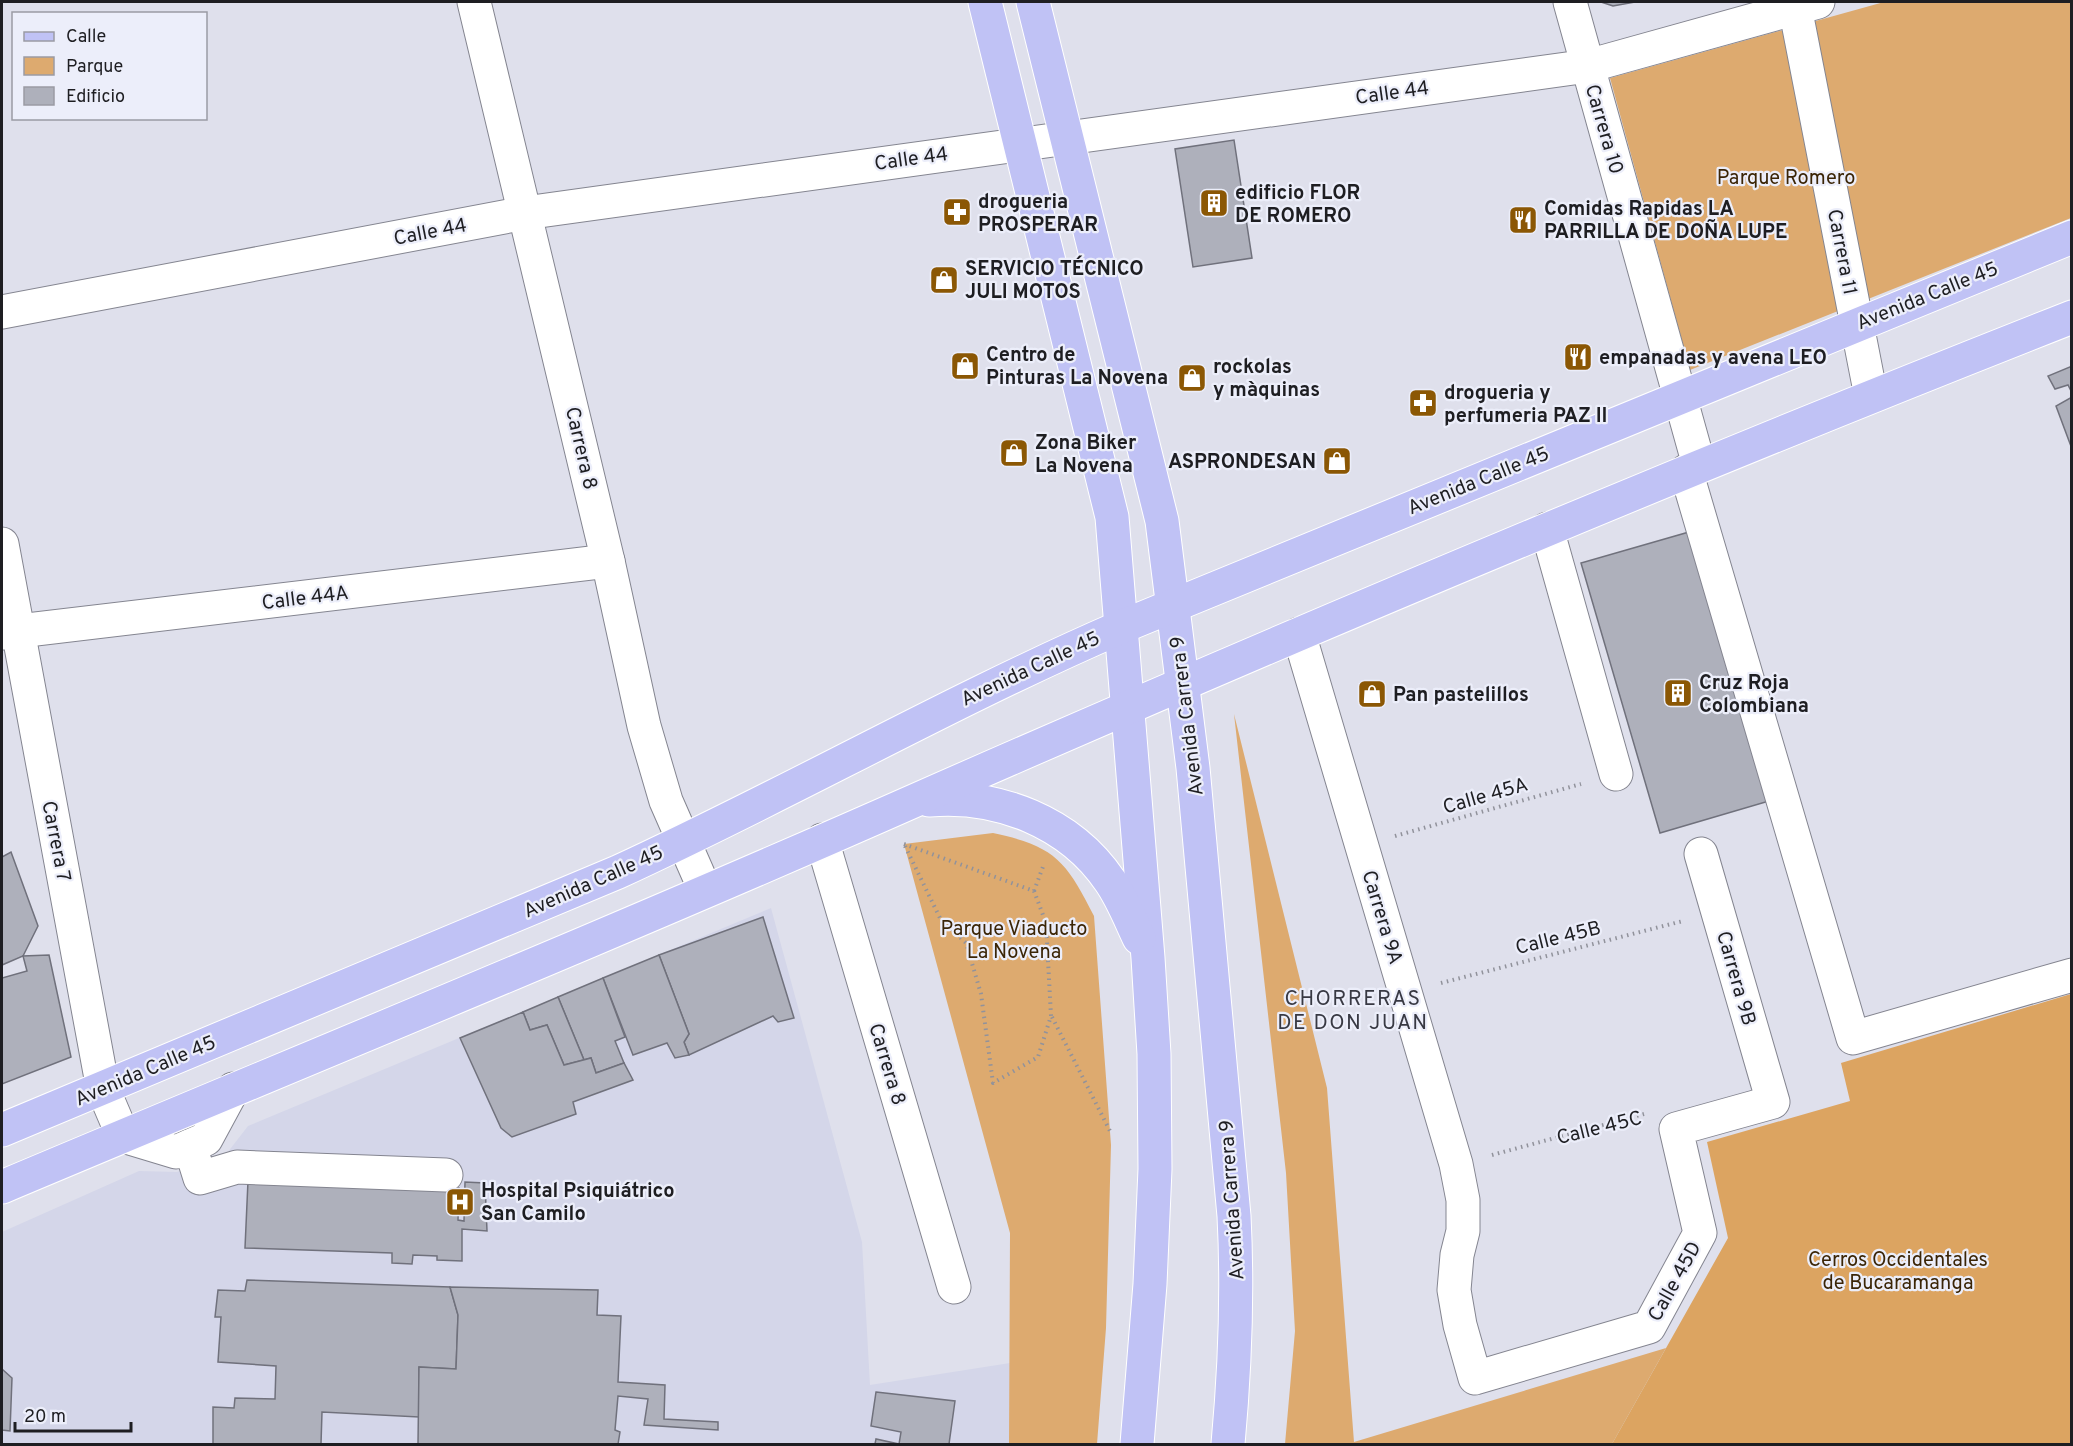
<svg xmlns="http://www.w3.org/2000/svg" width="2073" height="1446" font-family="Overpass,sans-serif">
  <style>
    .built { fill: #d4d6e9 }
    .green { fill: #ddaa6f }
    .forest { fill: #dca461 }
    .building { fill: #aeb0bb; stroke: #70717c; stroke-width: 1.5 }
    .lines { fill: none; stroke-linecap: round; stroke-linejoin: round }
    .minor-casing { stroke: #848590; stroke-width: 35 }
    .major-casing { stroke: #fff; stroke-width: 35 }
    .path { stroke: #91929b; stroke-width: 4; stroke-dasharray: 1.5 4.5; stroke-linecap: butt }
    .minor { stroke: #fff; stroke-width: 33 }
    .major { stroke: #c0c2f5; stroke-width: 33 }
    .labels { text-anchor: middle; stroke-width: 4.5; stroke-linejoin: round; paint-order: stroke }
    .street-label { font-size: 20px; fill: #1e1e22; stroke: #eceefa }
    .park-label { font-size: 20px; fill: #3b2506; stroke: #eceefa }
    .poi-label { font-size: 20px; font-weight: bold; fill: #1e1e22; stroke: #eceefa; text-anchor: start }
    .neighbourhood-label { font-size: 21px; letter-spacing: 1.5px; fill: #383943; stroke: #eceefa }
  </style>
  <rect width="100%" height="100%" fill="#dfe0ec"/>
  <path class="built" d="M771,908l91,334 8,143 140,-22 -1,81h-1007v-212l137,-61 38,1 47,-15 24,-31z"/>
  <g class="green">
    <path d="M1884,2h187v216l-381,152 -80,-292z"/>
    <path d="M1234,714l93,374 27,354 312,-94 -54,96h-327l10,-113 -9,-158z"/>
    <path d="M993,833c61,13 73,27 101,83l17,229 -5,183 -9,116h-88l1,-211 -106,-389z"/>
  </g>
  <path class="forest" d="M2071,994v450h-459l116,-206 -21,-96 143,-41 -9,-38z"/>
  <g class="building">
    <path d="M1601,2h34l-22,4z"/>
    <path d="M1234,140l18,118 -59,9 -18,-118z"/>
    <path d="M2072,366v27l-4,-8 -13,4 -7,-13z"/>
    <path d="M2072,397v52l-16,-43z"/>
    <path d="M1689,532l80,269 -109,32 -79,-270z"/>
    <path d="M11,852l27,74 -15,30 -21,9v-108z"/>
    <path d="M763,917l31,101 -16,4 -5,-6 -84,39 -5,-13 5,-8 -30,-79z"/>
    <path d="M49,955l22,102 -69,27v-106l25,-7 -4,-15z"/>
    <path d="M659,955l30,79 -5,8 5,13 -14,3 -8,-15 -34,12 -30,-77z"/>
    <path d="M603,978l22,59 -10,4 9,22 -28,10 -5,-15 -7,2 -26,-63z"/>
    <path d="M558,997l26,63 -20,5 -17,-40 -17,5 -7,-18z"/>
    <path d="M523,1012l7,18 17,-5 17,40 27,-7 5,15 28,-10 9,17 -60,22 3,12 -64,23 -11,-9 -41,-90z"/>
    <path d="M248,1181l211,7 -1,32 6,1 1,-39 20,1 2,48 -25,-2v32l-25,-1v-4l-24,-1 -1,9 -20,-1v-10l-147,-5z"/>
    <path d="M247,1280l203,7 8,28 -2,54 -37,-2v50l-97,-5 -1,32h10h-118v-37l21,1 1,-10 40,1 1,-33 -58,-4 3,-45h-6l3,-27 27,1z"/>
    <path d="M450,1287l148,3 -1,25 24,1 -3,66 47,3 -1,34 54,3v8l-74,-5 4,-26 -30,-3 -3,34 5,2 -2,12h-200l1,-77 37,2 2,-54z"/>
    <path d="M2,1369l10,9 -2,53 -8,-1z"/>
    <path d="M876,1392l79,9 -6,43h-74l1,-5 23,5 2,-12 -30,-6z"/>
  </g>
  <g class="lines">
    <g class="minor-casing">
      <g id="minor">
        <path d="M474,2l134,559 36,165 22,75 39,89"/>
        <path d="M1570,2l129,463"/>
        <path d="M1794,2l77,394"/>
        <path d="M2,312l523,-99 1063,-147 230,-64"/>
        <path d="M1686,471l167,567 219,-63"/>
        <path d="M1547,529l69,245"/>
        <path d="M2,544l101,545 20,47 53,16 30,-13 27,-50"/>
        <path d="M2,633l606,-72"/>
        <path d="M1299,634l157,530 7,36v31l-6,24 -3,35 6,35 15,53 174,-51 51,-94 -24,-104 97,-27 -72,-248"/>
        <path d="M822,840l132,447"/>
        <path d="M190,1146l10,32 37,-11 209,8"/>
      </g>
    </g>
    <g class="major-casing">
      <g id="major">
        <path d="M985,2l127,515 36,441 6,96 1,115 -5,115 -13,160"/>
        <path d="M1033,2l129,519 31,247 41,448c4,77 1,152 -6,228"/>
        <path d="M929,800c69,-6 141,22 181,81 12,17 20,38 29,57"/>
        <path d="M2,1130l616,-258c170,-78 332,-171 503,-245l951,-390"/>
        <path d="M2,1187c304,-128 611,-253 914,-387 382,-168 767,-330 1156,-483"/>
      </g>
    </g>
    <g class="path">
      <path d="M1395,836l186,-52"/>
      <path d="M904,844l130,47 12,32 5,93 -13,41 -45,26 -12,-89 -15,-51 -26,-25z"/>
      <path d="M1034,891l10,-27"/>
      <path d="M1441,983l242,-62"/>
      <path d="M1052,1017l58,114"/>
      <path d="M1492,1155l152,-41"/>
    </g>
    <use href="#minor" class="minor"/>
    <use href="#major" class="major"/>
  </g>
  <defs>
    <g id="building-square" transform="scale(1.5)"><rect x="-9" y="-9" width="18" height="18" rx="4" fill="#8b5704" stroke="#eceefa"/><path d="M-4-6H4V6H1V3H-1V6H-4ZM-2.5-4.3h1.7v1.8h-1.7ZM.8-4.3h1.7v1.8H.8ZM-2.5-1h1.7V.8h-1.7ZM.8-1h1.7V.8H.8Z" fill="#fff"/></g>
    <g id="pharmacy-square" transform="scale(1.5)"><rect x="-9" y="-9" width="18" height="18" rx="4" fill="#8b5704" stroke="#eceefa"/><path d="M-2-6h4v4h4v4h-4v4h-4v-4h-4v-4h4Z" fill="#fff"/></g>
    <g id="restaurant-square" transform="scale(1.5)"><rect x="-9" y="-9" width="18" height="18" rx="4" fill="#8b5704" stroke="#eceefa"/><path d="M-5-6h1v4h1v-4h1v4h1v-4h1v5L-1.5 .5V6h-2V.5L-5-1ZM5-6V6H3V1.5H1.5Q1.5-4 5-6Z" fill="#fff"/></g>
    <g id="shop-square" transform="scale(1.5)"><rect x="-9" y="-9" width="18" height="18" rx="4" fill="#8b5704" stroke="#eceefa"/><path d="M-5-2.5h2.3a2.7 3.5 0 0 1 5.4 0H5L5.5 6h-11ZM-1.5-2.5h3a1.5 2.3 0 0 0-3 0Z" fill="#fff"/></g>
    <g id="hospital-square" transform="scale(1.5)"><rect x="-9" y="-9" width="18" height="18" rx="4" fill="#8b5704" stroke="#eceefa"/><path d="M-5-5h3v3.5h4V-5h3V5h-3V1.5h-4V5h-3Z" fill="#fff"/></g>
  </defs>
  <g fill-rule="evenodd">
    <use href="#building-square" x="1214" y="203"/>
    <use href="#pharmacy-square" x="957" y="212"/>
    <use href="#restaurant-square" x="1523" y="220"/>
    <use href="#shop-square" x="944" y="280"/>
    <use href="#restaurant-square" x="1578" y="357"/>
    <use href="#shop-square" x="965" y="366"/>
    <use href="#shop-square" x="1192" y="378"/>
    <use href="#pharmacy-square" x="1423" y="403"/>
    <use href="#shop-square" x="1014" y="453"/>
    <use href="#shop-square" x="1337" y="461"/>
    <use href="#building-square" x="1678" y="693"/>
    <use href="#shop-square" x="1372" y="694"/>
    <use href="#hospital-square" x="460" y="1202"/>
  </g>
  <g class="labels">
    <g class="street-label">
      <text transform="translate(1392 92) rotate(-8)" y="7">Calle 44</text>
      <text transform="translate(1605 129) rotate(74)" y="7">Carrera 10</text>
      <text transform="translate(911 158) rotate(-8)" y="7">Calle 44</text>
      <text transform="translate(430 231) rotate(-11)" y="7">Calle 44</text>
      <text transform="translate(1843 252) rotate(79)" y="7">Carrera 11</text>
      <text transform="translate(1927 295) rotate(-22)" y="7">Avenida Calle 45</text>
      <text transform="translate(582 448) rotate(77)" y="7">Carrera 8</text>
      <text transform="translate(1478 480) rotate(-22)" y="7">Avenida Calle 45</text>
      <text transform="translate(305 597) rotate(-7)" y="7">Calle 44A</text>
      <text transform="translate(1030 668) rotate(-25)" y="7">Avenida Calle 45</text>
      <text transform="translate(1186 716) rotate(-97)" y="7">Avenida Carrera 9</text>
      <text transform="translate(1485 795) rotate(-16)" y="7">Calle 45A</text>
      <text transform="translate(57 841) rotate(79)" y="7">Carrera 7</text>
      <text transform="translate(593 881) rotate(-24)" y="7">Avenida Calle 45</text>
      <text transform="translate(1383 917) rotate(73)" y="7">Carrera 9A</text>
      <text transform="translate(1558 937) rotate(-14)" y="7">Calle 45B</text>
      <text transform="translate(1737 978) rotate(74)" y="7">Carrera 9B</text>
      <text transform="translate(888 1064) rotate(73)" y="7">Carrera 8</text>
      <text transform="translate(145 1070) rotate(-23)" y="7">Avenida Calle 45</text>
      <text transform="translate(1599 1127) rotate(-14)" y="7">Calle 45C</text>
      <text transform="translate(1231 1200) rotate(-94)" y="7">Avenida Carrera 9</text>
      <text transform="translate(1674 1281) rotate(-61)" y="7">Calle 45D</text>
    </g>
    <g class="park-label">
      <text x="1786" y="184">Parque Romero</text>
      <text x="1014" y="935">Parque Viaducto<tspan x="1014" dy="23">La Novena</tspan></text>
      <text x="1898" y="1266">Cerros Occidentales<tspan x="1898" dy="23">de Bucaramanga</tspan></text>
    </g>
    <g class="poi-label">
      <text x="1235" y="199">edificio FLOR<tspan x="1235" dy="23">DE ROMERO</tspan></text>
      <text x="978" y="208">drogueria<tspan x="978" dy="23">PROSPERAR</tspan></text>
      <text x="1544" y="215">Comidas Rapidas LA<tspan x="1544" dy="23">PARRILLA DE DOÑA LUPE</tspan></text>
      <text x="965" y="275">SERVICIO TÉCNICO<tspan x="965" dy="23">JULI MOTOS</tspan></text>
      <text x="986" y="361">Centro de<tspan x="986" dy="23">Pinturas La Novena</tspan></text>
      <text x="1599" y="364">empanadas y avena LEO</text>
      <text x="1213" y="373">rockolas<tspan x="1213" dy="23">y màquinas</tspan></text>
      <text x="1444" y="399">drogueria y<tspan x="1444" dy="23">perfumeria PAZ II</tspan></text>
      <text x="1035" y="449">Zona Biker<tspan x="1035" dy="23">La Novena</tspan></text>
      <text x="1316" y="468" text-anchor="end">ASPRONDESAN</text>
      <text x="1699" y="689">Cruz Roja<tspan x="1699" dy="23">Colombiana</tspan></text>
      <text x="1393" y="701">Pan pastelillos</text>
      <text x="481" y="1197">Hospital Psiquiátrico<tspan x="481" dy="23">San Camilo</tspan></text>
    </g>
    <g class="neighbourhood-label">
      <text x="1353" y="1005">CHORRERAS<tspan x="1353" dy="24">DE DON JUAN</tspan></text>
    </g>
  </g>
  <rect width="2073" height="1446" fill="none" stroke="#1e1e22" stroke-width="6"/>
  <rect x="12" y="12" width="195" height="108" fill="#eceefa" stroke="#9a9ba4" stroke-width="1.5"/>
  <rect x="24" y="32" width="30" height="9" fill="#c0c2f5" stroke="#9a9ba4" stroke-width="1.5"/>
  <text x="66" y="42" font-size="18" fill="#1e1e22">Calle</text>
  <rect x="24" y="57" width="30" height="18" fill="#ddaa6f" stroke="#9a9ba4" stroke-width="1.5"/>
  <text x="66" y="72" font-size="18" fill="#1e1e22">Parque</text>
  <rect x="24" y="87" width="30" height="18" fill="#aeb0bb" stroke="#9a9ba4" stroke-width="1.5"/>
  <text x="66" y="102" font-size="18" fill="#1e1e22">Edificio</text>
  <path d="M15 1422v9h116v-9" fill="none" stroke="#1e1e22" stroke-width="3"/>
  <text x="24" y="1422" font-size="18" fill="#1e1e22" stroke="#eceefa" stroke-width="4.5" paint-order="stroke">20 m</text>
</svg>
